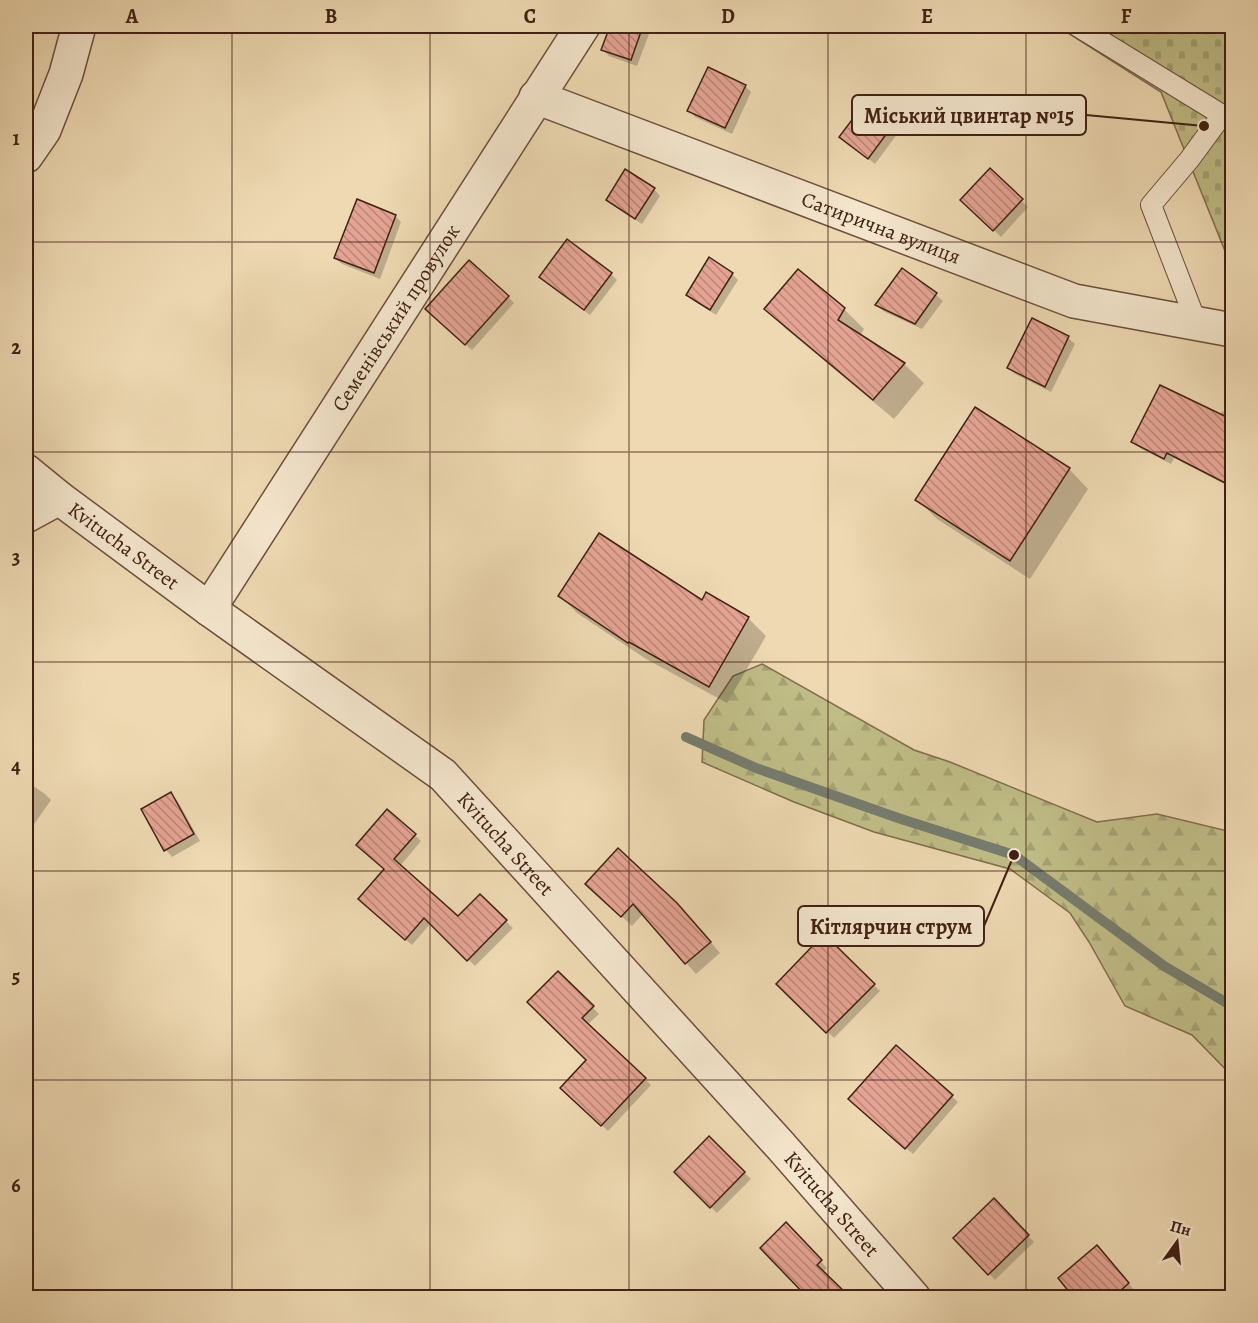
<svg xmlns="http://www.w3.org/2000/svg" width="1258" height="1323" font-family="Alegreya,serif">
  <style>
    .forest { fill: url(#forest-firs); stroke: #806e4e; stroke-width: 1.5 }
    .cemetery { fill: url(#cemetery-stones); stroke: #806e4e; stroke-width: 1.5 }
    .shadow { fill: #0003 }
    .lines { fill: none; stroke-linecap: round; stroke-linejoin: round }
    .stream { stroke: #767c6e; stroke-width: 10 }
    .building { fill: url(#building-back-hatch); stroke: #412014; stroke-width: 1.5 }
    .lane-casing { stroke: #6c4e3c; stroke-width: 22 }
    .street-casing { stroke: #6c4e3c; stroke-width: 36 }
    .lane { stroke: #f4e6cd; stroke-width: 20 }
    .street { stroke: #f4e6cd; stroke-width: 33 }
    .grid { fill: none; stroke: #412014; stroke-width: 1.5; stroke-opacity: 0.55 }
    .labels { text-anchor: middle; stroke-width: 6; stroke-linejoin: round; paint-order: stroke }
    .street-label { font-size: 21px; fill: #412014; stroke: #f4e6cd }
    .leader { fill: none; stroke: #412014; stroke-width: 2 }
    .callout-dot { fill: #412014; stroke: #f4e6cd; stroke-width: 2 }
    .callout { fill: #f4e6cd; stroke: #412014; stroke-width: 2 }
    .callout-label { font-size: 22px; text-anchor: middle; font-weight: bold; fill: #412014 }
    .neatline { fill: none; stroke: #412014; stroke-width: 2 }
    .grid-label { font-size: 20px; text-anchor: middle; font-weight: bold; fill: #412014 }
  </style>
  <defs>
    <pattern id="forest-firs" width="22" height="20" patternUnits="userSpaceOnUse" patternTransform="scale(1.5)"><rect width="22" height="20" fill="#c0bd87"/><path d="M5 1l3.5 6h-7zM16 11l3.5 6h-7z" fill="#a6a274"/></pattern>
    <pattern id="cemetery-stones" width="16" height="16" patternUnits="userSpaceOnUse" patternTransform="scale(1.5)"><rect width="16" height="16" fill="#c0bd87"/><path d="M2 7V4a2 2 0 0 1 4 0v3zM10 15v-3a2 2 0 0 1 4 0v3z" fill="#a6a274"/></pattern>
    <pattern id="building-back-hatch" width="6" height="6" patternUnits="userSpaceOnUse" patternTransform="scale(1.5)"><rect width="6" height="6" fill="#e5a493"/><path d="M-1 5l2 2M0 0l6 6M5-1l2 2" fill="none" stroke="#bb8577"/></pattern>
  </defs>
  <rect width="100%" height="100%" fill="#eed9b2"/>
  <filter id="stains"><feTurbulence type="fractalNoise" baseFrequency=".00333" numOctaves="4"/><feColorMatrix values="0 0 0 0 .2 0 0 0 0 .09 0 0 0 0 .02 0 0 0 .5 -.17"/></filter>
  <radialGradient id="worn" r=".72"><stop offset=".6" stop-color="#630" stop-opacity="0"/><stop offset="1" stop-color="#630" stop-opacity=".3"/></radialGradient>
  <path class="forest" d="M762,664l152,86 36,12 147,60 60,-8 75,18v244l-40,-41 -67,-29 -36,-64 -19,-29 -60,-44 -136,-37 -80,-30 -92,-40 2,-42 29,-44z"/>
  <path class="cemetery" d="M1057,26h175v229l-7,-4 -64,-159z"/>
  <g class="shadow">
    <path d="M379,26h15l-4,6z"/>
    <path d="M611,26h41l-15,40 -28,-10 -6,-6z"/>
    <path d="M745,86l6,6 -19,42 -37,-17 -6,-7z"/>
    <path d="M870,98l34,27 -29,39 -34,-27z"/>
    <path d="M990,170l38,37 -27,30 -39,-37z"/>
    <path d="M654,189l6,7 -18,28 -28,-18 -7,-6z"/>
    <path d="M395,216l6,6 -21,57 -38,-15 -7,-6z"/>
    <path d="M902,270l34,25 7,6 -21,28 -39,-18 -6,-7z"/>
    <path d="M611,274l6,6 -27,35 -42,-32 -7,-6z"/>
    <path d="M732,274l6,6 -22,35 -22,-14 -6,-7z"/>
    <path d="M508,297l6,6 -42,47 -39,-34z"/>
    <path d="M766,309h78l20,20 -4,7 44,28 20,19 -30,36 -108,-90z"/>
    <path d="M1032,320l36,18 7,6 -24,48 -36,-18 -6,-6z"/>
    <path d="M1222,411l10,6v71l-58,-30 -3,6 -31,-16 -7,-6 87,-26z"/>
    <path d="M1069,469l19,20 -58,90 -93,-60 -20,-20z"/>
    <path d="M706,594l42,24 18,18 -39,67 -81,-44 -69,-46 -17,-17 142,6z"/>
    <path d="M26,781l19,13 6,6 -21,30 -4,-3z"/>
    <path d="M170,794l7,6 23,41 -28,16 -6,-7 -23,-40z"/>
    <path d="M415,835l6,6 -21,25 58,52 22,-22 33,32 -38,38 -44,-43 -19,22 -46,-40 19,-36 -21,-18z"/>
    <path d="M597,894l90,21 33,38 -24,21 -53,-60 -11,12z"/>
    <path d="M824,936l56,55 -46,47 -56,-54z"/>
    <path d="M558,973l41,41 -12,11 64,60 -43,46 -46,-43 26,-28z"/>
    <path d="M896,1047l62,55 -45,52 -56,-49z"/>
    <path d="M709,1138l42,41 -34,34 -41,-41z"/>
    <path d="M994,1200l40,42 -39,38 -40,-42z"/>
    <path d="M786,1225l41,43 -4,4 -13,26z"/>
    <path d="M1103,1253l31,37 -9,8h-49z"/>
  </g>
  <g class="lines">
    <path class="stream" d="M686,737l70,31 142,50 116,37 150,111 68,40"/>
  </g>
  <g class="building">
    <path d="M610,26h33l-12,34 -30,-10z"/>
    <path d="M708,67l38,18 -21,43 -38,-17z"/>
    <path d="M870,96l29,21 -31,42 -29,-22z"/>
    <path d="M990,168l33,31 -30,32 -33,-31z"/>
    <path d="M625,169l30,19 -20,31 -29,-19z"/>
    <path d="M357,199l39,16 -22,58 -40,-15z"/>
    <path d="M567,239l45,34 -28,37 -45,-33z"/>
    <path d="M709,257l24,16 -23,37 -24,-15z"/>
    <path d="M469,260l40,36 -44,49 -40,-36z"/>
    <path d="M902,268l35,25 -22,31 -40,-19z"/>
    <path d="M798,269l47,39 -7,12 67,43 -32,37 -109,-91z"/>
    <path d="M1032,318l37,18 -24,51 -38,-19z"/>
    <path d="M1160,385l73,35v67l-66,-34 -3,6 -33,-17z"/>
    <path d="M975,407l95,61 -60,93 -95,-61z"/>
    <path d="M599,533l103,67 4,-8 43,25 -40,70 -80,-45 -1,1 -70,-47z"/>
    <path d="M171,792l23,42 -30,17 -23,-42z"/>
    <path d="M387,809l29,25 -22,25 64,57 22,-22 27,26 -40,41 -43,-43 -19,22 -47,-41 26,-30 -28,-24z"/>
    <path d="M618,848l59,55 34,39 -26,22 -52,-60 -12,13 -36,-33z"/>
    <path d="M824,934l51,50 -49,49 -50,-49z"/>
    <path d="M558,971l36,35 -12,12 64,60 -45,48 -41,-38 26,-28 -59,-58z"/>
    <path d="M896,1045l57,50 -48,54 -57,-50z"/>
    <path d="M709,1136l36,36 -35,36 -36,-36z"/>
    <path d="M994,1198l35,37 -41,40 -35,-37z"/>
    <path d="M786,1222l36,38 -5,5 34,33h-43l-48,-50z"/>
    <path d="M1097,1245l32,38 -17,15h-38l-16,-20z"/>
  </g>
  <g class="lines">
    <g class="lane-casing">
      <g id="lane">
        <path d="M1077,26l155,95"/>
        <path d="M1197,324l-46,-119 38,-45 33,-45"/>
      </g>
    </g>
    <g class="street-casing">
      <g id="street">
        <path id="s1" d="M536,97l538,204 158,29"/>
        <path d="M26,156l18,-26 22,-56 13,-48"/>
        <path id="s2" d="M26,471l33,27 150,111 234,166 337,370 134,153"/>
        <path d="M26,516l33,-18"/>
        <path id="s3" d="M209,609l374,-583"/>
      </g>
    </g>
    <use href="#lane" class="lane"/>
    <use href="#street" class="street"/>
  </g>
  <path class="grid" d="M232,26v1272M430,26v1272M629,26v1272M828,26v1272M1026,26v1272M26,242h1206M26,452h1206M26,662h1206M26,871h1206M26,1080h1206"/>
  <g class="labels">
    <g class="street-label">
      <text dy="7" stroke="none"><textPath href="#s1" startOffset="369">Сатирична вулиця</textPath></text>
      <text dy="7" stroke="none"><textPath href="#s3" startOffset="346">Семенівський провулок</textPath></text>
      <text dy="7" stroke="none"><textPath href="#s2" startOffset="123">Kvitucha Street</textPath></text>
      <text dy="7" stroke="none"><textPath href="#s2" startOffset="609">Kvitucha Street</textPath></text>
      <text dy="7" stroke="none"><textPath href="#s2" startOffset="1095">Kvitucha Street</textPath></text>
    </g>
  </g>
  <path class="leader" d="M1204 126L1086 115M1014 855L984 926"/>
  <g class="callout-dot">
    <circle cx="1204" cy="126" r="6"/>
    <circle cx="1014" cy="855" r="6"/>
  </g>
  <g class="callout">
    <rect x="852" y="95" width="234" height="40" rx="6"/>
    <rect x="798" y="906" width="186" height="40" rx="6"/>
  </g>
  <g class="callout-label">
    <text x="969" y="123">Міський цвинтар №15</text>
    <text x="891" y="934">Кітлярчин струм</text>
  </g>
  <rect width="1258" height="1323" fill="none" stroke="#eed9b2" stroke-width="66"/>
  <g transform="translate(1177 1242) rotate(15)" stroke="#f4e6cd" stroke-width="4.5" paint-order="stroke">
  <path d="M0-4.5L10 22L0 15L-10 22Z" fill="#412014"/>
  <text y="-9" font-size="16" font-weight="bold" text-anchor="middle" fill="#412014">Пн</text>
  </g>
  <rect x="33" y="33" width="1192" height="1257" class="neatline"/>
  <g class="grid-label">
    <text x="132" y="23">A</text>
    <text x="331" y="23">B</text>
    <text x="530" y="23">C</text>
    <text x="728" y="23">D</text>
    <text x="927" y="23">E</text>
    <text x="1126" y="23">F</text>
    <text x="16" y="145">1</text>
    <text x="16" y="354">2</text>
    <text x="16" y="564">3</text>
    <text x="16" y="773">4</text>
    <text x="16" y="983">5</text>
    <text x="16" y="1192">6</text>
  </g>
  <rect width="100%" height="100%" filter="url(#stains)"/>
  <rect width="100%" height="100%" fill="url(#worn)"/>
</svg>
